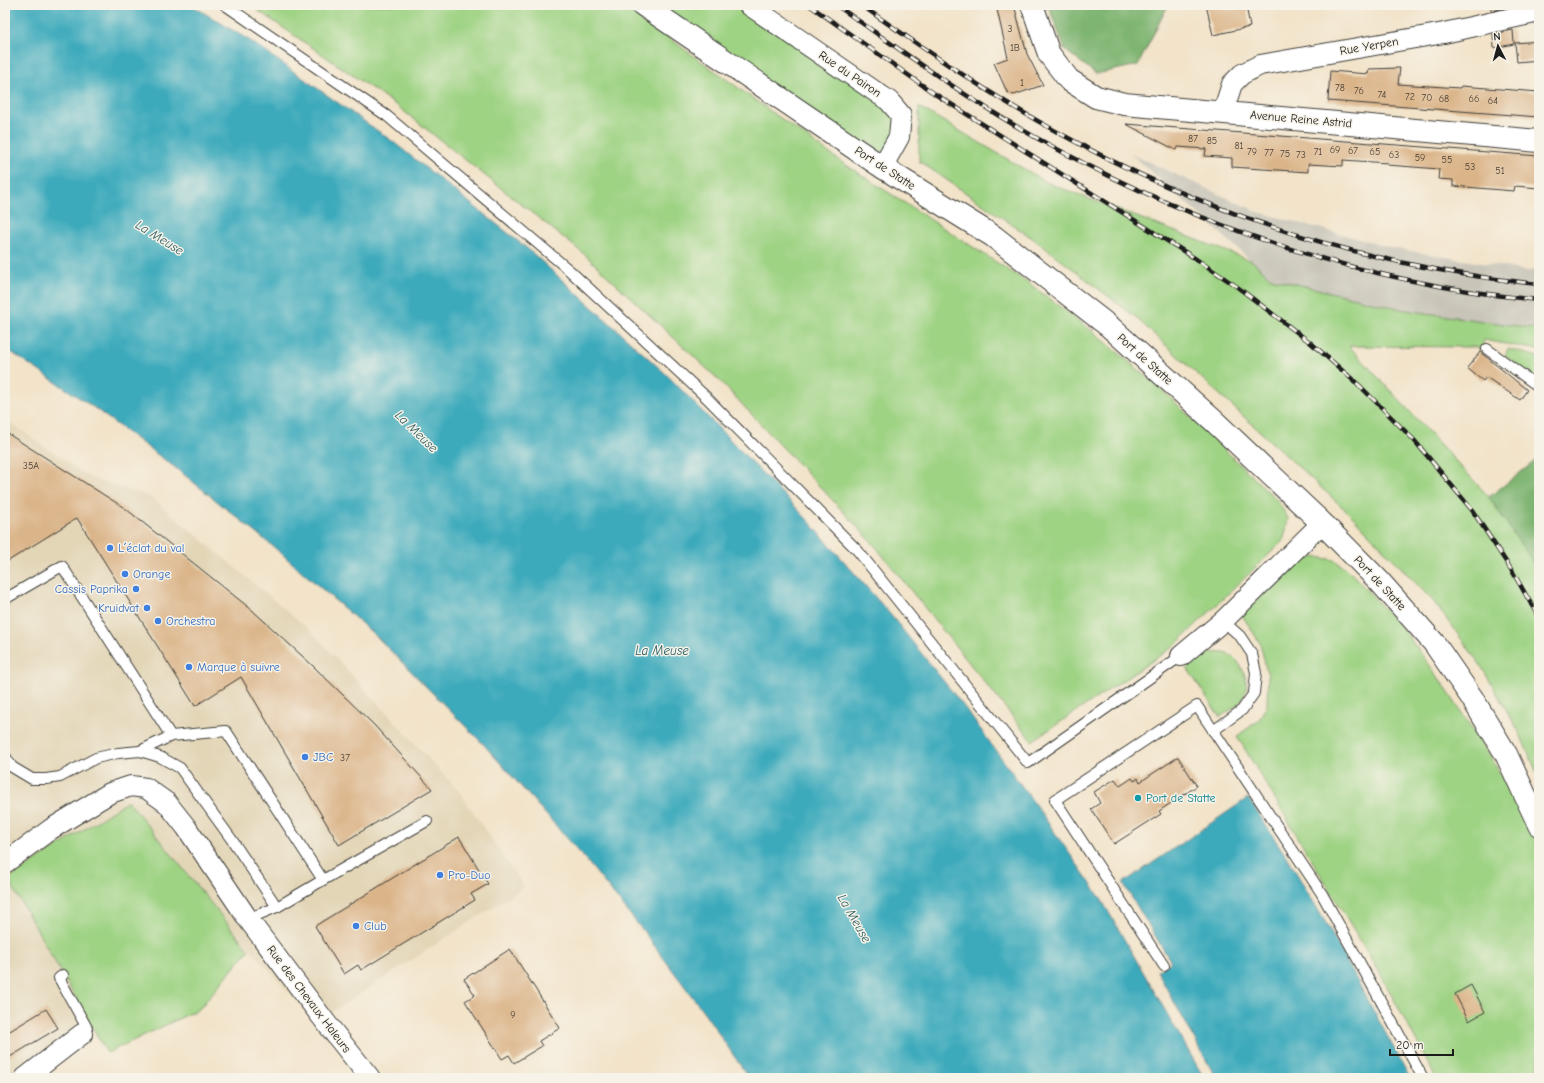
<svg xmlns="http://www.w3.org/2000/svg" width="1544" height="1083" font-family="'Comic Neue',sans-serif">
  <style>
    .built { fill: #e3d6b7 }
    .industrial { fill: #c8c4b8 }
    .green { fill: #9fd384; stroke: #5e7850 }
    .forest { fill: #7fb572; stroke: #4e6847 }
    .water { fill: #3daabc; stroke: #2c636c }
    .building { fill: #dbb58a }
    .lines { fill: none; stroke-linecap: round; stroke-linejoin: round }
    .lane-casing { stroke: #3c3a36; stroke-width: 12 }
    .street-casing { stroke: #3c3a36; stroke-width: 22 }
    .secondary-casing { stroke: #3c3a36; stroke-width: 24 }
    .primary-casing { stroke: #3c3a36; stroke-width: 24 }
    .lane { stroke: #fff; stroke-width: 10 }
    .street { stroke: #fff; stroke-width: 20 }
    .secondary { stroke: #fff; stroke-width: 22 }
    .primary { stroke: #fff; stroke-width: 22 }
    .rail-casing { stroke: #1c1c1c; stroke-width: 4.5 }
    .rail { stroke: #f7f3e8; stroke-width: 3; stroke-dasharray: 9; stroke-linecap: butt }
    .shop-dot { fill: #3f7fe0; stroke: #f7f3e8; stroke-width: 1.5 }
    .culture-dot { fill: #0f9aa8; stroke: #f7f3e8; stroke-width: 1.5 }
    .labels { text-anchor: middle; stroke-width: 3; stroke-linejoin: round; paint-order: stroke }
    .number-label { font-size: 10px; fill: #4c4238 }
    .street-label { font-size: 12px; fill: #1c1c1c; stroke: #f7f3e8 }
    .shop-label { font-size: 12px; fill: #366cbe; stroke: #f7f3e8; text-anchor: start }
    .culture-label { font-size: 12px; fill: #0d838f; stroke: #f7f3e8; text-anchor: start }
    .water-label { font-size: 13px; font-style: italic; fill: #2b5c64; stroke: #f7f3e8 }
  </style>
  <rect width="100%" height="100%" fill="#f7f3e8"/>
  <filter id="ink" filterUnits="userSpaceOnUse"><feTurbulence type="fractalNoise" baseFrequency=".025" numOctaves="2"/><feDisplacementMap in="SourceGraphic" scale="8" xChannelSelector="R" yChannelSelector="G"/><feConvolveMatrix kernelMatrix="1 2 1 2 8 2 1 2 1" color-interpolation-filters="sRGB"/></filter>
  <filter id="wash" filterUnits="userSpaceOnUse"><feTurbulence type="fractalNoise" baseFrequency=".012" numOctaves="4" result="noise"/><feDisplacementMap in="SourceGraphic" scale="16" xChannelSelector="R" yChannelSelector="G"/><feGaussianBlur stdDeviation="0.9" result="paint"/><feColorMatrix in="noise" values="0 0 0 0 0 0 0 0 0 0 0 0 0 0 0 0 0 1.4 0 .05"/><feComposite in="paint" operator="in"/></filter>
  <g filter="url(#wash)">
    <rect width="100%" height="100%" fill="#f2e3c9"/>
    <path class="built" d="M5,419l85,59 61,19 162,136 145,157 66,97 -209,136 -84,-96 -103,-126 -67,172 27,47 -83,58z"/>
    <path class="industrial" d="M1131,154l127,58 135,36 135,23 11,-2v60l-134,-19 -134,-32z"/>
    <g class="green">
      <path d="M250,5h372l26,18 192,138 190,123 66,50 63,53 118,113 11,18 -2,12 -3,11 -110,106 -141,94 -161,-200 -150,-159 -137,-128 -188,-149z"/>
      <path d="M643,5h106l152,110 -19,52z"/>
      <path d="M919,107l129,76 204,78 19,17 134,32 134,19v21l-55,-10 -3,11 -5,-4 -127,-1 140,151 50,74v206l-20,-45 -39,-68 -47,-63 -82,-86 -217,-199 -99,-76 -116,-79z"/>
      <path d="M1508,349l31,8v24l-34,-25z"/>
      <path d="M1316,557l19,3 17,14 51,55 38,52 52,80 38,69 8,19v229h-103l-58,-108 -141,-234 21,-15 9,-16 1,-29 -8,-33 -18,-28 53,-53z"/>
      <path d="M1208,653c5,0 11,-1 16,0 16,4 26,25 21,41 -2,9 -17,18 -25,23l-33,-49 12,-10z"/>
      <path d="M128,801l121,149 -50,59 -92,44 -99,-174z"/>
    </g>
    <g class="forest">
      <path d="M1048,5h120l-30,60 -42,9 -31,-24z"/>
      <path d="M1539,458v113l-50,-74z"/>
    </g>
    <g class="water">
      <path d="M5,5h186l58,35 143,101 136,108 139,126 140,144 83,95 72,90 75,103 63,90 104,181h-455l-43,-63 -62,-83 -62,-77 -97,-109 -108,-109 -102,-89 -98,-79 -84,-62 -88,-59z"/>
      <path d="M1248,798l42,64 37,63 83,153h-194l-59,-107 14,-9 -48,-79z"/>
    </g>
    <g id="blocks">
      <g class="building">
        <path d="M996,5h18l13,49 16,31 -29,10 -7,-3 -13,-29 14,-5z"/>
        <path d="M1206,5h40l4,22 -37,8z"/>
        <path d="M1491,5h19v2l-19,4z"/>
        <path d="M1513,30l1,14 -20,4 -1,-14z"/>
        <path d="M1539,41v19l-22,2 -2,-19z"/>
        <path d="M1400,68l-2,16 62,4 1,-2 78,6v25l-211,-16 2,-30 38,3 1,-5z"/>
        <path d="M1126,124l413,32v32l-24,-2 -1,5 -61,-5v-6l-15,-1 1,-10 -52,-4 1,-2 -45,-3v6l-35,-2v8l-76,-5v-9l-27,-2 1,-7 -28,-2 -2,3z"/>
        <path d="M1480,352l47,38 -7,10 -34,-23 -3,4 -16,-13z"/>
        <path d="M5,432l121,77 126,101 60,55 62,60 58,64 -93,56 -98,-168 -46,29 -118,-188 -72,45z"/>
        <path d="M1178,757l19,29 -38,25 2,3 -47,30 -23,-35 9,-6 -6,-11 21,-13 5,7 12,-8 2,3 4,-3 2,4z"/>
        <path d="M459,837l29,47 -17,10 4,6 -114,70 -3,-5 -14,9 -29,-48z"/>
        <path d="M510,949l50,79 -21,13 3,5 -28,17 -5,-8 -7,4 -37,-58 10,-6 -11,-16z"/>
        <path d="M1471,985l14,27 -16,9 -14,-27z"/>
        <path d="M46,1009l12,19 -53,32v-26z"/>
      </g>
    </g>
  </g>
  <g filter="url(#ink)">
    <use href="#blocks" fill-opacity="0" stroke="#3c3a36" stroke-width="1"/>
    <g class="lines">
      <g class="lane-casing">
        <g id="lane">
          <path d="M225,5l162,111 182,154 137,127 152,154 170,212 153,-107"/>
          <path d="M1487,349l52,38"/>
          <path d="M5,599l57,-33 109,170 55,-5 97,149 -46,27 -29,12"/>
          <path d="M1213,731l29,-21 12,-17 2,-20 -4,-19 -12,-18 -17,-15"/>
          <path d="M140,751l31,-15"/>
          <path d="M5,756l7,11 20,12h14l14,-2 36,-19 22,-5 22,-2 20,6 20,11 52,72 45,67"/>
          <path d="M323,880l104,-59"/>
          <path d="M1164,966l-109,-166 142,-94 125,188 101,184"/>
          <path d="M63,975l-4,3 28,50"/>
        </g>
      </g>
      <g class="street-casing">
        <g id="street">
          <path d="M749,5l140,96 12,14 -2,22 -17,30"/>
          <path d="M1223,112l9,-28 10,-10 18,-9 184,-32 95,-21"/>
          <path d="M1181,656l42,-35 99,-98"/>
          <path d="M5,863l46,-34 59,-36 21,-7 15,2 21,15 19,24 62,92 79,105 43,54"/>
          <path d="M25,1078l57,-44"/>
        </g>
      </g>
      <g class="secondary-casing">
        <path id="secondary" d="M643,5l239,162 111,69 117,91 105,95 107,101 58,59 54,61 38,55 34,56 33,71"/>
      </g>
      <g class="primary-casing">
        <path id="primary" d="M1032,5l17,49 20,26 27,17 28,7 415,37"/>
      </g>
      <use href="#lane" class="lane"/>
      <use href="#street" class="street"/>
      <use href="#secondary" class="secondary"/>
      <use href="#primary" class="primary"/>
      <g class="rail-casing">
        <g id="rail">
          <path d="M809,5l126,89 261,165 40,27 75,57 50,44 53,53 58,70 42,64 25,44"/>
          <path d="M836,5c72,50 143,103 221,144 149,81 313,135 482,151"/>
          <path d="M861,5c65,45 130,91 200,129 146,81 312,134 478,150"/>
        </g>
      </g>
      <use href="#rail" class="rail"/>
    </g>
  </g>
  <g class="shop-dot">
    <circle cx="110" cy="548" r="4"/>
    <circle cx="125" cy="574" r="4"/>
    <circle cx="136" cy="589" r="4"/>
    <circle cx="147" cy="608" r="4"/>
    <circle cx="158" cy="621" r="4"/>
    <circle cx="189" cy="667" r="4"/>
    <circle cx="305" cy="757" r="4"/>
    <circle cx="440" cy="875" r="4"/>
    <circle cx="356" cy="926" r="4"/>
  </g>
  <circle class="culture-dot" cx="1138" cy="798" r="4"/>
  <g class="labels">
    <g class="number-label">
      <text x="1010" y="32">3</text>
      <text x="1015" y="51">1B</text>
      <text x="1022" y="86">1</text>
      <text x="1340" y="91">78</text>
      <text x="1359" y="94">76</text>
      <text x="1382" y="98">74</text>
      <text x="1410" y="100">72</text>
      <text x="1427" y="101">70</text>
      <text x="1444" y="102">68</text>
      <text x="1474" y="102">66</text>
      <text x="1493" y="104">64</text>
      <text x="1193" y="142">87</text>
      <text x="1212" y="144">85</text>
      <text x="1239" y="149">81</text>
      <text x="1335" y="153">69</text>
      <text x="1353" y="154">67</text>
      <text x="1252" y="155">79</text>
      <text x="1318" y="155">71</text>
      <text x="1375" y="155">65</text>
      <text x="1269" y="156">77</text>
      <text x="1285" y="157">75</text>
      <text x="1301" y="158">73</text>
      <text x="1394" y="158">63</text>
      <text x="1420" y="161">59</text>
      <text x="1447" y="163">55</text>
      <text x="1470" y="170">53</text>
      <text x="1500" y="174">51</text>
      <text x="31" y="469">35A</text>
      <text x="345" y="761">37</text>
      <text x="513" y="1018">9</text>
    </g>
    <g class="street-label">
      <text transform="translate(1369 46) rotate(-10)" y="4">Rue Yerpen</text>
      <text transform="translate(850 74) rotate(34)" y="4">Rue du Pairon</text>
      <text transform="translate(1301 119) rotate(5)" y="4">Avenue Reine Astrid</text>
      <text transform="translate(885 168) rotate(33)" y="4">Port de Statte</text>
      <text transform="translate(1145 359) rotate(42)" y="4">Port de Statte</text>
      <text transform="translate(1380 583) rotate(47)" y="4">Port de Statte</text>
      <text transform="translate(309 999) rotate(53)" y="4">Rue des Chevaux Haleurs</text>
    </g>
    <g class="shop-label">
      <text x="118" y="552">L´éclat du val</text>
      <text x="133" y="578">Orange</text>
      <text x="128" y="593" text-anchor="end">Cassis Paprika</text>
      <text x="139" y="612" text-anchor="end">Kruidvat</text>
      <text x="166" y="625">Orchestra</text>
      <text x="197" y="671">Marque à suivre</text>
      <text x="313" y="761">JBC</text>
      <text x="448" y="879">Pro-Duo</text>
      <text x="364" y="930">Club</text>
    </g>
    <g class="culture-label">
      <text x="1146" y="802">Port de Statte</text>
    </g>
    <g class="water-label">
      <text transform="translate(160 237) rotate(32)" y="5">La Meuse</text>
      <text transform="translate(417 431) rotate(44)" y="5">La Meuse</text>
      <text x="662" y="655">La Meuse</text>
      <text transform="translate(855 918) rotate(60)" y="5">La Meuse</text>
    </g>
  </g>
  <rect width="1544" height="1083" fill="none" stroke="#f7f3e8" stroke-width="20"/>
  <g transform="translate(1498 46) rotate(354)" stroke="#f7f3e8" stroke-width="3" paint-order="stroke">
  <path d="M0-3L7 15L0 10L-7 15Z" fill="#1c1c1c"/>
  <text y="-6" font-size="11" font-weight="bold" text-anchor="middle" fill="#1c1c1c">N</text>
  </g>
  <path d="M1390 1049v6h63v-6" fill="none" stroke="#1c1c1c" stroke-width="2"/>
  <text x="1396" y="1049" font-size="12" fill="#1c1c1c" stroke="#f7f3e8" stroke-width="3" paint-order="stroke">20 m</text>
</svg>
